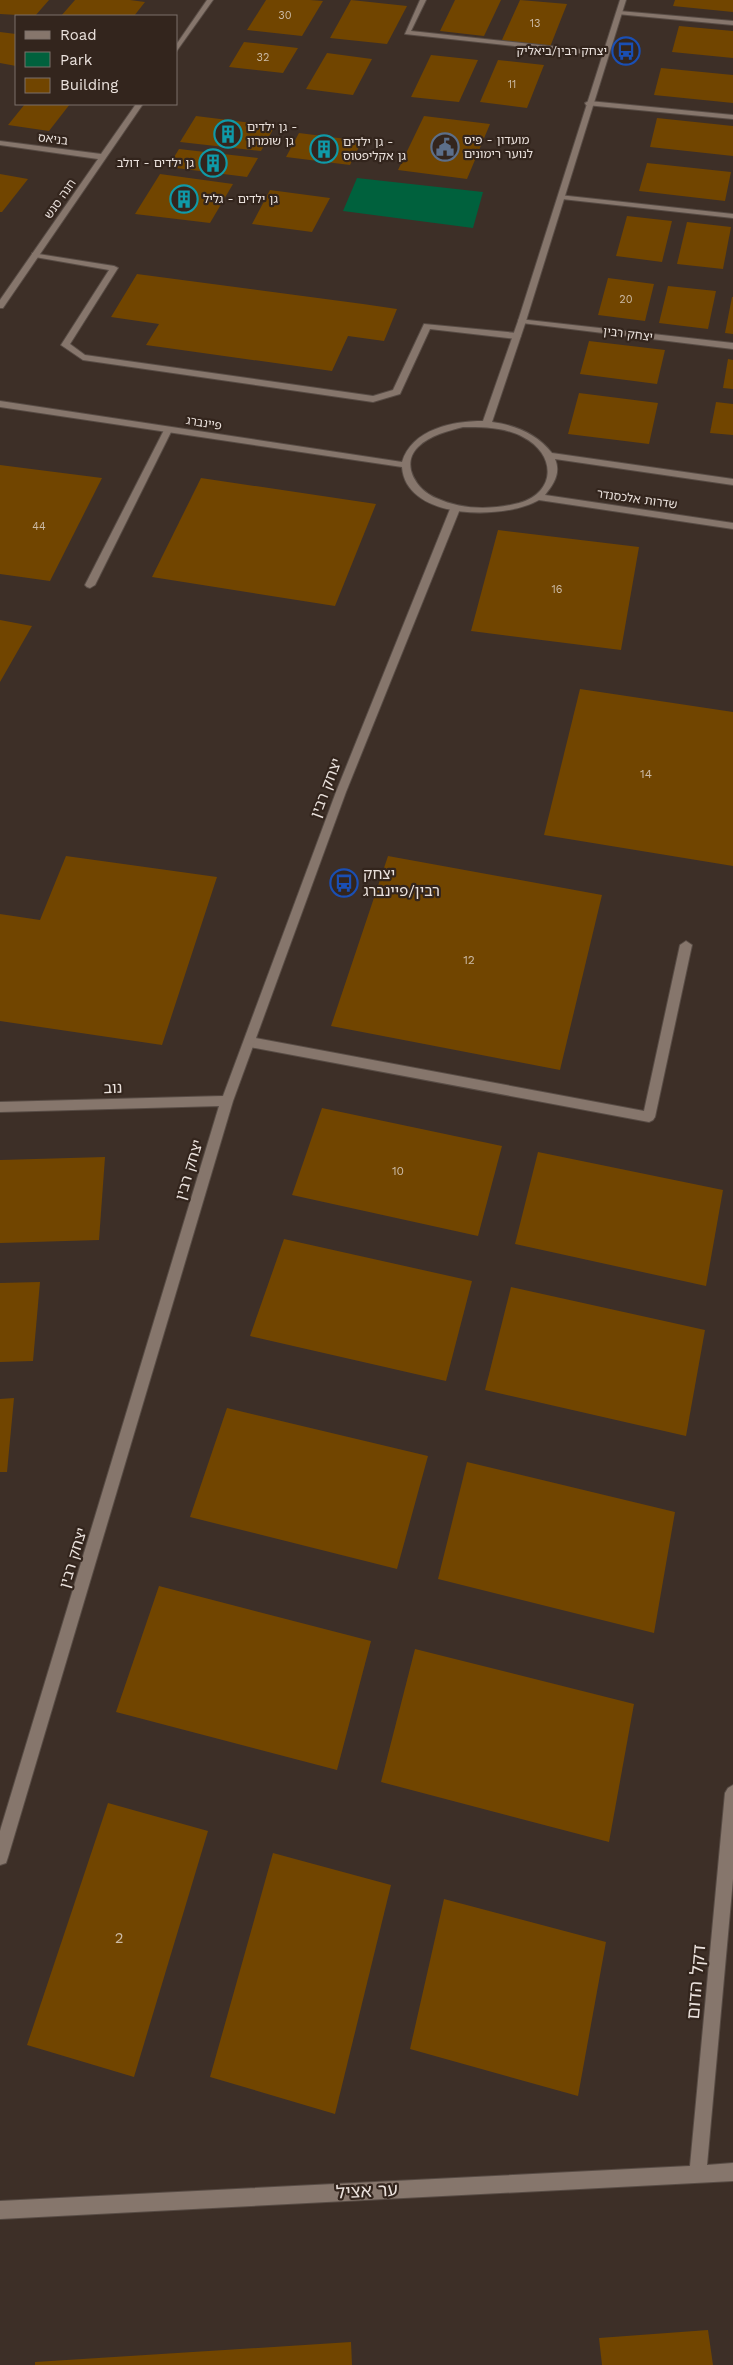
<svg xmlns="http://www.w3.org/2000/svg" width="733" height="2365" font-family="'Work Sans','Noto Sans Hebrew',sans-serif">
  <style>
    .green { fill: #00613d }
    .building { fill: #714500 }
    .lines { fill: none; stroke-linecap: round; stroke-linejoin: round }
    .service-casing { stroke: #584c45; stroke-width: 2 }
    .minor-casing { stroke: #584c45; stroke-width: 2 }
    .tertiary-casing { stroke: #584c45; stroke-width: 2 }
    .service { fill: #86766c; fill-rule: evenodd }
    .minor { fill: #86766c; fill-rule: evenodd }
    .tertiary { fill: #86766c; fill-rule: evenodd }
    .labels { text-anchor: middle; stroke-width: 4.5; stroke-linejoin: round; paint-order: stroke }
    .far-number-label { font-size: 11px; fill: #ccbba6 }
    .far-poi-label { font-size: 12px; fill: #ebe2dd; stroke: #33251d; text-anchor: start }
    .far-street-label { font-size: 12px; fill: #ebe2dd; stroke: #33251d }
    .number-label { font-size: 12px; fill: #ccbba6 }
    .street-label { font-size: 15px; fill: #ebe2dd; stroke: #33251d }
    .poi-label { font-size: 15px; fill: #ebe2dd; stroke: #33251d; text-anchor: start }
    .near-number-label { font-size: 15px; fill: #ccbba6 }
    .near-street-label { font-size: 18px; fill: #ebe2dd; stroke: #33251d }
  </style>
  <rect width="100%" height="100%" fill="#3d2f27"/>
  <path class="green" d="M357,178l126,14 -10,36 -130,-17z"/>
  <g class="building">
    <path d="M0,0h49l-14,16 -35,-2z"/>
    <path d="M75,0h55l15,2 -11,14h-73z"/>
    <path d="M266,0h44l13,1 -21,35 -55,-6z"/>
    <path d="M351,0l56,6 -20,38 -57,-6z"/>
    <path d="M455,0h46l-17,36 -44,-5z"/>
    <path d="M520,0l47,4 -17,43 -49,-5z"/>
    <path d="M675,0h58v12l-60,-6z"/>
    <path d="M679,26l54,5v27l-61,-6z"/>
    <path d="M0,32l16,2v32l-16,-3z"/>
    <path d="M244,42l54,6 -15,25 -54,-6z"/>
    <path d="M327,53l45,6 -19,36 -47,-6z"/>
    <path d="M431,55l47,5 -19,42 -48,-5z"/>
    <path d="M498,60l46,5 -17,43 -47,-6z"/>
    <path d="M661,68l72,7v28l-79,-8z"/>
    <path d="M25,104h45l-21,27 -41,-6z"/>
    <path d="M196,116l79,10 -14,25 -81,-9z"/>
    <path d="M424,116l66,8 -23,55 -69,-9z"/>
    <path d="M657,118l76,8v30l-83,-9z"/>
    <path d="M299,133l63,8 -12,24 -64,-8z"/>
    <path d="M179,149l79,9 -11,19 -79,-10z"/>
    <path d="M647,163l84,9 -6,29 -86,-10z"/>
    <path d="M0,174l28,5 -26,33h-2z"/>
    <path d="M160,174l73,10 -23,39 -75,-9z"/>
    <path d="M270,190l60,8 -18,34 -60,-8z"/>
    <path d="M627,216l45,5 -10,41 -46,-6z"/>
    <path d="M687,222l44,5 -8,42 -46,-5z"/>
    <path d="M137,274l226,30 34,5 -13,32 -36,-5 -16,35 -186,-26 13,-21 -48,-7z"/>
    <path d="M608,278l46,6 -9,37 -47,-6z"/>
    <path d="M668,286l48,5 -8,38 -49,-6z"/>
    <path d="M732,297h1v37l-8,-1z"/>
    <path d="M589,341l76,9 -8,34 -77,-10z"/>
    <path d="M728,359l5,1v29l-10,-1z"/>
    <path d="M579,393l79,10 -9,41 -81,-10z"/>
    <path d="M716,402l17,2v31l-23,-2z"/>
    <path d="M0,465l102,13 -52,103 -50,-7z"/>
    <path d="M201,478l175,26 -41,102 -183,-29z"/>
    <path d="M498,530l141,17 -18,103 -150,-19z"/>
    <path d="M0,620l32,6 -32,56z"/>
    <path d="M580,689l153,23v154l-189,-31z"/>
    <path d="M66,856l151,21 -55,168 -162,-24v-107l40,6z"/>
    <path d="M388,856l214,39 -42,175 -229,-44z"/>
    <path d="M322,1108l180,38 -24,90 -186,-41z"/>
    <path d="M538,1152l185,38 -17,96 -191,-42z"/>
    <path d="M105,1157l-6,83 -99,3v-83z"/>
    <path d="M284,1239l188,42 -26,100 -196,-45z"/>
    <path d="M40,1282l-7,79 -33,1v-79z"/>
    <path d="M511,1287l194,43 -19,106 -201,-46z"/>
    <path d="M14,1398l-7,74h-7v-73z"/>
    <path d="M227,1408l201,48 -31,113 -207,-52z"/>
    <path d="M467,1462l208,50 -21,121 -216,-54z"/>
    <path d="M159,1586l212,55 -34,129 -221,-58z"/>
    <path d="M415,1649l219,55 -25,138 -228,-60z"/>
    <path d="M108,1803l100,28 -74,246 -107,-32z"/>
    <path d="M273,1853l118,32 -56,229 -125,-37z"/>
    <path d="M444,1899l162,43 -28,154 -168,-47z"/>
    <path d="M708,2330l5,35h-111l-3,-27z"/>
    <path d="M351,2342l1,23h-317v-3z"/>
  </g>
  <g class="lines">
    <g class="service-casing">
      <g id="service">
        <path d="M420,0h6l-15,31 194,21 4,2 -4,2 -200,-22z"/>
        <path d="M32,253l82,13 4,2 -48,76 15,11 288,41 20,-6 31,-66 93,9 4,3 -4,3 -87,-10 -30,65 -27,8 -290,-42 -22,-15 48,-75 -74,-13h-3z"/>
        <path d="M168,427l4,3 -77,155 -5,3 -3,-1 -2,-2 79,-155z"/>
        <path d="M686,941l6,4 -37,172 -2,3 -4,2 -399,-75 -6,-5 6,-5 394,74 36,-166z"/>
      </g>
    </g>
    <g class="minor-casing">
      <g id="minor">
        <path d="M207,0h6l-37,52v-7z"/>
        <path d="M619,11l114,10v4l-116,-11 -1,-1z"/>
        <path d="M589,101l144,14v4l-147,-14 -1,-2z"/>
        <path d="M136,104h7l-140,204h-3v-8l98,-141 -98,-14v-4l101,13z"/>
        <path d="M559,195l174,19v4l-171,-19 -4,-2z"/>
        <path d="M519,319l214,24v6l-211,-26 -4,-2z"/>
        <path d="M455,506l5,3 -114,283 -113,309 -225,756 -2,6 -6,2v-34l219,-725 -219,6v-10l223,-6 113,-304 114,-283z"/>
        <path d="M733,1785v94l-26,286 26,-2v18l-733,38v-18l690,-35 35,-373 3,-5z"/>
      </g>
    </g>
    <g class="tertiary-casing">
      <path id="tertiary" d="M620,0h6l-100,321 -34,101c23,3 45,12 60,31l181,26v6l-178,-26c6,14 -1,25 -10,36l188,28v6l-194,-29c-34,20 -133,21 -137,-33l-402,-60v-6l402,61c10,-33 51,-41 81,-41l35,-100zM463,427c21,0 41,0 60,10 33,17 34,55 -4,66 -27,7 -57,7 -83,-5 -19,-8 -36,-33 -18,-51 12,-12 30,-16 45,-20z"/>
    </g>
    <use href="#service" class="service"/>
    <use href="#minor" class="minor"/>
    <use href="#tertiary" class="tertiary"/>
  </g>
  <defs>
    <g id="bus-ring" transform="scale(1.4375)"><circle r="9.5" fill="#33251d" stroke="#1a4fb4" stroke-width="1.5"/><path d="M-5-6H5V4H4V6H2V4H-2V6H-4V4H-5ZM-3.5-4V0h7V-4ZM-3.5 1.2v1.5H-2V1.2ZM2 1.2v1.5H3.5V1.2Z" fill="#1a4fb4"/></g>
    <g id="building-ring" transform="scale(1.4375)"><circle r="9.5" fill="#33251d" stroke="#0f9aa8" stroke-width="1.5"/><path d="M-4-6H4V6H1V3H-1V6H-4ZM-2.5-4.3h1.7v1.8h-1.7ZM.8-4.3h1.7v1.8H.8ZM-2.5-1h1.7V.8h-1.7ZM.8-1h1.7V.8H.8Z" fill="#0f9aa8"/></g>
    <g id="civic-ring" transform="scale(1.4375)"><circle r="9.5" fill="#33251d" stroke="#5c6f8a" stroke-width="1.5"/><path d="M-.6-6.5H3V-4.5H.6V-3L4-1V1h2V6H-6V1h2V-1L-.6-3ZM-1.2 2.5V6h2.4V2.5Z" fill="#5c6f8a"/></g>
  </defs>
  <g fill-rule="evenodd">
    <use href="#bus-ring" x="626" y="51"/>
    <use href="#building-ring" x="228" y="134"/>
    <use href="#civic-ring" x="445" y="147"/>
    <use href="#building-ring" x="324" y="149"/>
    <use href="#building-ring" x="213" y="163"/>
    <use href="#building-ring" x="184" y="199"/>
    <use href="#bus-ring" x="344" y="883"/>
  </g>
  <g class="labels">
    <g class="far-number-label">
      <text x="285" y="19">30</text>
      <text x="535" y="27">13</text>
      <text x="263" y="61">32</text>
      <text x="512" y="88">11</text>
      <text x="626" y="303">20</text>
      <text x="39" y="530">44</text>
      <text x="557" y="593">16</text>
    </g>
    <g class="far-poi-label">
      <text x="607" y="55" text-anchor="end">יצחק רבין/ביאליק</text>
      <text x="247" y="131">גן ילדים -<tspan x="247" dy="14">גן שומרון</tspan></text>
      <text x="464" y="144">מועדון - פיס<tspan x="464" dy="14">לנוער רימונים</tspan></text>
      <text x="343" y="146">גן ילדים -<tspan x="343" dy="14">גן אקליפטוס</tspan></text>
      <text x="194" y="167" text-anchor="end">גן ילדים - דולב</text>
      <text x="203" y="203">גן ילדים - גליל</text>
    </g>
    <g class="far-street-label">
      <text transform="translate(53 139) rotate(7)" y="4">בניאס</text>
      <text transform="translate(60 199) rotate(-55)" y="4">חנה סנש</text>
      <text transform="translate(628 334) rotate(7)" y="4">יצחק רבין</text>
      <text transform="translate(204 423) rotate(9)" y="4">פיינברג</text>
      <text transform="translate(637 499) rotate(8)" y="4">שדרות אלכסנדר</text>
    </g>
    <g class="number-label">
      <text x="646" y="778">14</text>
      <text x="469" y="964">12</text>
      <text x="398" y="1175">10</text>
    </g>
    <g class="street-label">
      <text transform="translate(326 788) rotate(-69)" y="5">יצחק רבין</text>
      <text transform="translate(113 1088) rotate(-2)" y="5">נוב</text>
      <text transform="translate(189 1170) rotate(-73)" y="5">יצחק רבין</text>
      <text transform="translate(73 1558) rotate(-73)" y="5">יצחק רבין</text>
    </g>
    <g class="poi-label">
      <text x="363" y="879">יצחק<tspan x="363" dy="17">רבין/פיינברג</tspan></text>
    </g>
    <g class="near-number-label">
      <text x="119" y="1943">2</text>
    </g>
    <g class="near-street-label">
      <text transform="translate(696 1982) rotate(-85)" y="6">דקל הדום</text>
      <text transform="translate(367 2191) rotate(-3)" y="6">ער אציל</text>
    </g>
  </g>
  <rect x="15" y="15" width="162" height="90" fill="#33251d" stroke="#7d716a"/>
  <rect x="25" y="31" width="25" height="8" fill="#86766c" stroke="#7d716a"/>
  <text x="60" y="40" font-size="15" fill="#ebe2dd">Road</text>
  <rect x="25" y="52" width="25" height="15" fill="#00613d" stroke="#7d716a"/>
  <text x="60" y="65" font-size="15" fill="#ebe2dd">Park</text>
  <rect x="25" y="78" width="25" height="15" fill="#714500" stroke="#7d716a"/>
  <text x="60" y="90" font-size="15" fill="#ebe2dd">Building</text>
</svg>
